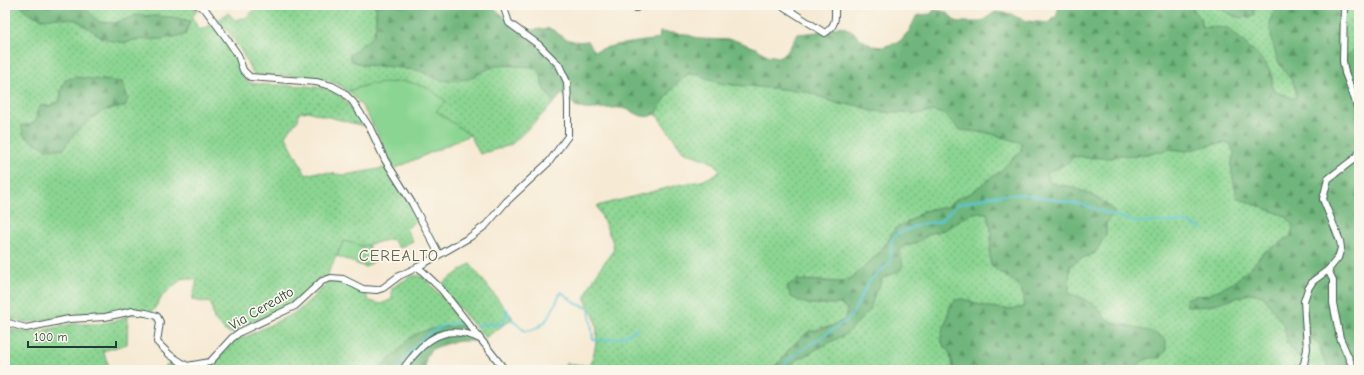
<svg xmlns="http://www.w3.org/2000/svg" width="1364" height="375" font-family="'Comic Neue',sans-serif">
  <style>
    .grass { fill: url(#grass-dots); stroke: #558963; fill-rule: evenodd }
    .forest { fill: url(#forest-firs); stroke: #487a58 }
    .pitch { fill: #8bd592; stroke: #558963 }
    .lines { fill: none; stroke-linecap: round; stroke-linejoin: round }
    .stream { stroke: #5cc7d5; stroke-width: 2 }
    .minor-casing { stroke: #3f574c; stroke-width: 8 }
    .minor { stroke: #fff; stroke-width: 6 }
    .labels { text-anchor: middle; stroke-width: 3.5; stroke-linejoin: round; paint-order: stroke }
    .street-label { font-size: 14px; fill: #1f3d34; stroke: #fbf7ec }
    .quarter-label { font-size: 16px; letter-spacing: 1px; fill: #63654e; stroke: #fbf7ec }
  </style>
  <defs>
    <pattern id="grass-dots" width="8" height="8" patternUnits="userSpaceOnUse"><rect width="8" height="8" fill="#8bd592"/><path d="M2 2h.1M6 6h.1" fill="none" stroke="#71ae78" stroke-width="1.8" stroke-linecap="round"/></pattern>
    <pattern id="forest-firs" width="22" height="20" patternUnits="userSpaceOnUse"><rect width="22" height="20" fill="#70b67c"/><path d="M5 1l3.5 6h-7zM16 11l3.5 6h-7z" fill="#5b9566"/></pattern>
  </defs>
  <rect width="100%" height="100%" fill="#fbf7ec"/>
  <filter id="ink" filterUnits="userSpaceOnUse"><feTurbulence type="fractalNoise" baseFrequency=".025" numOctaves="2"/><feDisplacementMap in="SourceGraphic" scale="8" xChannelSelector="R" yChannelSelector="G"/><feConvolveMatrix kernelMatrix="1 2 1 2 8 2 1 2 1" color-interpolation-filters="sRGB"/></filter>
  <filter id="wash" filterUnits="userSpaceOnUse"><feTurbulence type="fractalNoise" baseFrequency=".012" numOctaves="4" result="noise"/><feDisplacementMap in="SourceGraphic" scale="16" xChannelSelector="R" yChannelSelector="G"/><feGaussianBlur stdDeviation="0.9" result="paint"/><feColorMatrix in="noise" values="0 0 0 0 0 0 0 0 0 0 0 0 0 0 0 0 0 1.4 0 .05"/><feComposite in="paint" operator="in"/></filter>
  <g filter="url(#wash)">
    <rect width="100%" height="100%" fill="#f6ead4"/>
    <g class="grass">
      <path d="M5,5h14l8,7 15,7 13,-1 22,2 9,7 40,16 7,-3 27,-1 25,-4 5,-14 -19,-4 -33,-2 -23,8 -16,-1 -17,-17h107l9,5 -6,7 7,13 14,-6 15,-11 7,7 10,-2 15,-13h113l3,2v18l-3,11 -23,19 2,6 11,4 32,2 26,4 15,8 50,-9 12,-5 36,2 7,6 1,12 12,18 -43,42 -31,9 -10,-19 -35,-24 -68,-26 -19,6c-23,-20 -66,-13 -95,-17l-12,-24 -13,-19 -14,-6 19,29 14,28c26,7 72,-2 92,13 10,8 18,20 25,31l-47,-12 -9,-3 -9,2 -1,7 -13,15 21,40 12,-3 27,3 40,-7 34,50 -13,11 7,12 -14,7 -5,-7 -3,-2 -29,7 -18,-5 -15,30 -2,9 24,6 14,7 4,8 12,3 11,-5v-11l21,-13 11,2 42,48c-20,3 -41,1 -57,14 -5,4 -8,10 -12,14 -6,6 -14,11 -19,17h-218l12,-9c30,14 47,-5 68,-25l-15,-5 -11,-12 -3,-16 -19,-3 5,-20 -14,-2 -20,17 -12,19h-23l-1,30 -24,7 7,18 -105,1v-42l26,5 41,-9h27l21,-4 8,-6c-13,-5 -16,-2 -30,-1 -9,1 -18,0 -27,1 -24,3 -43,15 -66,2zM89,79l32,3 -2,26c-3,0 -7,0 -10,1 -16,4 -38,26 -45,40h-7l-36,-23 9,-1 6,-5 1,-8 23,-11 1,-10zM322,276l5,4v4l-30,28 -56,27 -5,-9 56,-27z"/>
      <path d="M1192,5h21l8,4 33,-2 -1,-2h19l2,6 -4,10 8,38c5,16 20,20 18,39 -7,0 -14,-4 -21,-6l-3,-5v-11l-7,-14 -12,-12 -5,-2 -2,-5 -13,-10 -4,-4 -16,-2h-12v-9l-8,-7z"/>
      <path d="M1341,5h18v38l-18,18z"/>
      <path d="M688,74l10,1 25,9 82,7 34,13 17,1 15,6 46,3 16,-3 11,3 16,16 29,3 34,10 -2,7 -22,22 -27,20 -15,7 -11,8 -23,4 -12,9 -16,9 -7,12 -11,14 -24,22 -10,5 -33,-2 -23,6 4,11 16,7h34l7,6 -4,10 -14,7 -11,1 -30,21 -8,12 -10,9h-207l2,-7 24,3c5,-16 11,-35 3,-52 -2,-5 -8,-10 -7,-16 0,-11 21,-39 28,-49l-2,-9 -15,-34 85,-22 20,-3 18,-9 -4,-8 -33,-13 -27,-37c10,-17 16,-28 32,-40z"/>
      <path d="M1230,143l4,10c-6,20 1,26 3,45l49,18 7,10 -2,11 -29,17 -10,13 -19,16 -25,12 -14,1 37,4 21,-7 11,3 22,31v7l8,18 8,7 2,-27 16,12 3,11 8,15h-194l4,-8 9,-4 -7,-29 -26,-5 -11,-6 -8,-11 -15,-9 -14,-5 2,-27 8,-6 17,-7 11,-19v-10l3,-6 5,-5c-10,-14 -27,-21 -43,-26 -8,-2 -15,-2 -22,-5l-4,-8 5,-4 10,-3 12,-9 6,-2 11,2 30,-3 18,1 35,-7 14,2 29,-7z"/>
      <path d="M973,212h9l6,2v7l3,8v36c16,15 35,15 33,42 -14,4 -38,1 -51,-5l-24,7c-2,12 -7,22 -7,34l7,9 5,18h-166l5,-7 7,-5 46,-24 24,-24 5,-18 5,-7 2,-7 7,-3 9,-3 4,-13 -2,-9 5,-4 9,-2 17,-11 13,-3z"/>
      <path d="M470,264l43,54 -28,20 -45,-53z"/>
    </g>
    <g class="forest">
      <path d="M19,5h63l17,17 16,1 23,-8 33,2 19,4 -5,14 -25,4 -27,1 -7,3 -15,-2 -12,-5 -22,-16 -22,-2 -13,1 -15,-7z"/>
      <path d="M373,5h119c7,9 27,24 39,25 6,0 12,-2 19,-1 5,1 9,6 13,8 8,5 16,5 25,4l6,10 22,-6 43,-6 1,-7 25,2 15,5 34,1 22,8 11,7 12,2 8,-5 11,-18 20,-2 24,-6 12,6 7,7 11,7 11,1 17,-6 9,-10 7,-14 4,-2 11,-1 3,-4c10,1 15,2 19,10l6,2h22l14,-10 17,2 4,3 11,4 22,2 8,-8 2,-10h133l1,6 8,7v9l28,1 4,5 13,10 2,5 5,2 12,12 7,14v11l3,5c7,1 14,6 21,6 2,-14 -8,-21 -16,-33 -4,-6 -11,-35 -10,-42 1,-4 3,-8 4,-12l-2,-6h69v56l18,-18v327h-29l-8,-15 -3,-11 -16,-12 -2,27 -8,-7 -6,-10 -2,-15 -22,-31 -11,-3 -44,13 -12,1 -9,-1 -1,-7 8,-3 14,-1 25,-12 19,-16 10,-13 29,-18 2,-10 -7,-10 -49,-18c-2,-19 -9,-25 -3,-45l-4,-10 -15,1 -29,7 -14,-2 -35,7 -18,-1 -6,3h-24l-11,-2 -6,2c-6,10 -18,9 -26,16l3,8c7,3 14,3 22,5 16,5 33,12 44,26l-6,6 -3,5v10l-11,19 -17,7 -8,6 -1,27 13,5 15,9 8,11 11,6 11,1 24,7 10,4 5,4v11l-5,7c-13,0 -19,0 -25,12h-182c-1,-6 -2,-13 -5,-18 -2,-3 -6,-6 -7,-10 -3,-8 3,-16 6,-24 1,-5 0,-12 6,-17 9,-6 21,4 30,5 12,2 28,5 40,1 1,-22 -9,-25 -25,-35 -3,-2 -7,-5 -8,-9 -4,-10 2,-23 0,-34 0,-5 -3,-9 -3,-15l-6,-2 -9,1 -29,17 -13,3 -17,11 -9,2 -5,4 3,16 -5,6 -9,3 -7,3 -2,7 -5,7 -5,18 -24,24 -46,24 -7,5 -5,7h-17l10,-9 8,-12 9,-9 10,-8 22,-5 14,-7 4,-10 -7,-6h-34l-16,-7 -4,-11 9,-6 47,2 10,-5 24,-22 11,-14 7,-12 16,-9 12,-9 23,-4 11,-8 15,-7 27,-20 22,-22 1,-7 -33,-10 -29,-3 -16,-16 -11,-3 -16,3 -46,-3 -15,-6 -17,-1 -34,-13 -82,-7 -25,-9 -10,-1c-16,12 -22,23 -32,40 -16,8 -21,-5 -36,-6 -10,-1 -32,3 -41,0 -5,-2 -12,-10 -17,-14l-8,9 -12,-18 -1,-12 -7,-6 -36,-2 -12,5 -17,9 -22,2 -11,-2 -15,-8 -26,-4 -32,-2 -11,-4 -3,-5 24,-20 3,-11v-18z"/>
      <path d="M1213,5h40l1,2v8c-16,8 -27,-4 -41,-10z"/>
      <path d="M76,77l46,5 6,16 -3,9c-5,1 -10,0 -15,2 -16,3 -39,26 -46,40h-18l-14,-8 -9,-7 -2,-9h9l6,-5 1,-8 4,-7 9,1 10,-5 1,-10 4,-11z"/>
      <path d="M466,325l14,17c-20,-3 -32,0 -50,8l-4,8 -1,12h-47c5,-6 13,-11 19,-17 4,-4 7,-10 12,-14 16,-13 37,-11 57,-14z"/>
    </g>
    <g class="pitch">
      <path d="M405,81l21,6 20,14 -10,10 34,24 -74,33 -1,-1 -8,3 4,-10c-14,-24 -22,-51 -43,-69l19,-6z"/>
      <path d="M344,241l18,5 6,-1 7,16 -10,6 -28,-11z"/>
    </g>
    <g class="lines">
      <g class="stream">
        <path d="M476,326l7,-2h20l4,-15 3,9 15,13c23,-2 27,-21 36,-39l16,12 12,4 4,31 3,2 24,-3 18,-9"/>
        <path d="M398,369c8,-14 28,-37 43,-42 7,-3 15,-4 22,-6"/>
        <path d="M781,370l8,-11 61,-41 20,-38 20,-17 2,-23 5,-6 24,-10 18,-2 18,-17 34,-9 30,-2 62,11 51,17h53l16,7"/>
      </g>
    </g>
  </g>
  <g filter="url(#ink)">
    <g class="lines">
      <g class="minor-casing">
        <g id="minor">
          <path d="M197,5l8,4 22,30 11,16 5,15 7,7 66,5 16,4 11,6 10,10 17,26 15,32 27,43 27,51"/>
          <path d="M633,5l3,3 5,-3"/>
          <path d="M781,5l44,28c12,-8 10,-15 10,-28"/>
          <path d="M1344,5l-1,56 2,12 8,21 6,19"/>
          <path d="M418,267l23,22 64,81"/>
          <path d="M1328,270l5,10v23l7,35 14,32"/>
          <path d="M5,322l21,6 43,-9 36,-2 28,-6 13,2 11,3 3,6 -3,20 13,13 17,11 23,-4 22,-24 8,-6 55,-26 27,-25 9,-3 12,1 20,10 14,1 6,-2 16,-12 19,-9 52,-30 16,-12 20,-23 43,-40 19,-26v-32l-1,-22 -8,-17 -20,-20 -30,-22 -6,-18"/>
          <path d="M403,370c3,-6 7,-10 11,-15 19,-23 39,-29 66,-16"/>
          <path d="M1299,370l5,-6 3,-15 -3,-48 4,-12 5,-8 15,-11 10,-12 3,-10 -1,-7 -17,-42 5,-20 26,-20 5,-6"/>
        </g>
      </g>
      <use href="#minor" class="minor"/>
    </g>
  </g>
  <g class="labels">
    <g class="street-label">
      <text transform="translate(261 308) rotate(-30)" y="5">Via Cerealto</text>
    </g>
    <g class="quarter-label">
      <text x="399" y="261">CEREALTO</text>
    </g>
  </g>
  <rect width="1364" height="375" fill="none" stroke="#fbf7ec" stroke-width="20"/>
  <path d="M28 341v6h88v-6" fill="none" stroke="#1f3d34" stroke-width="2"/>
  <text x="34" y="341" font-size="12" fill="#1f3d34" stroke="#fbf7ec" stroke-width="3" paint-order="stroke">100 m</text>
</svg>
